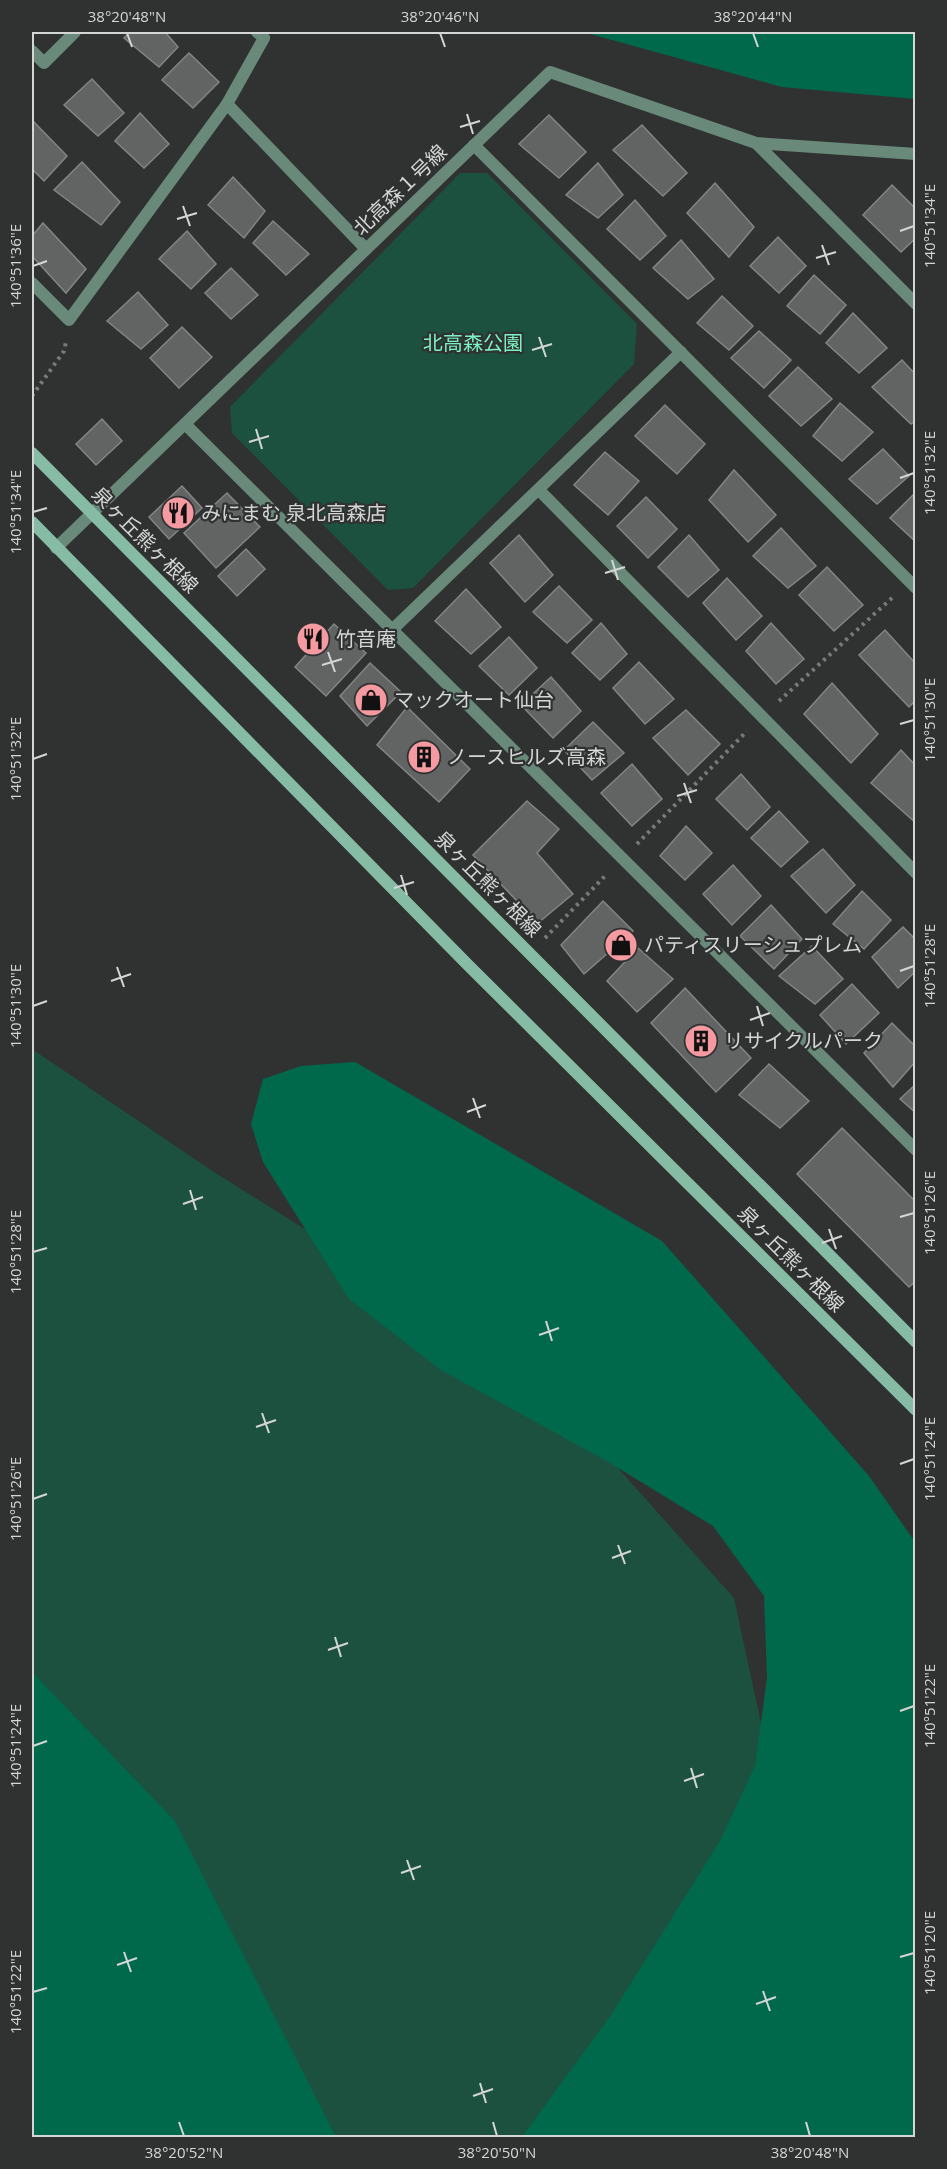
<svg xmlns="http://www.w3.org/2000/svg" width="947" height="2169" font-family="'Open Sans','Noto Sans JP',sans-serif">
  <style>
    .green { fill: #1b513e }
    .forest { fill: #00694c }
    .building { fill: #616462; stroke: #818583; stroke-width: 1.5 }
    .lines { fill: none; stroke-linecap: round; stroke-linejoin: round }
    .path { stroke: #787b7a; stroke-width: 4; stroke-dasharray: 3 4.5; stroke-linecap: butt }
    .minor { stroke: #698a7b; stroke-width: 12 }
    .secondary { stroke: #86bca5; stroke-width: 12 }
    .ticks { fill: none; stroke: #d4d6d5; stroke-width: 2 }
    .labels { text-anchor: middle; stroke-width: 4.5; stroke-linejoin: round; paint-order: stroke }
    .street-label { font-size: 20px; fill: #d4d6d5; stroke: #2f3231 }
    .park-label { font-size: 20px; fill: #7af1c3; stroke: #2f3231 }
    .poi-label { font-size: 20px; fill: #d4d6d5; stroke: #2f3231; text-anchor: start }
    .neatline { fill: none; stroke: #d4d6d5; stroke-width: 2 }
    .ticks-label { font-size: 15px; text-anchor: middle; fill: #d4d6d5 }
  </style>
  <rect width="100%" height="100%" fill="#2f3231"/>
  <g class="green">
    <path d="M460,173h27l150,151 -3,40 -221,224 -25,2 -156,-157 -2,-26z"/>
    <path d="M32,1049l176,119 327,207 199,223 84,390 12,149h-798z"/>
  </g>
  <g class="forest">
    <path d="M583,32h332v67l-133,-12z"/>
    <path d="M355,1062l307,179 207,235 46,66v595h-393l89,-122 109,-174 35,-75 12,-88 -3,-82 -51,-70 -103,-63 -169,-93 -92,-71 -86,-137 -12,-38 12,-45 38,-13z"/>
    <path d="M32,1672l143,149 161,316h-304z"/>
  </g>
  <g class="building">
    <path d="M130,32h35l13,15 -19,20 -35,-29z"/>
    <path d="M189,53l30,29 -26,26 -31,-28z"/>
    <path d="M92,79l32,34 -26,23 -34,-31z"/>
    <path d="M140,113l29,31 -25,24 -29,-27z"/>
    <path d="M549,115l37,37 -27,26 -40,-34z"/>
    <path d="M34,122l33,34 -23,25 -12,-12v-45z"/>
    <path d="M642,125l45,48 -24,23 -50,-46z"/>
    <path d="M82,162l38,40 -19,23 -47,-35z"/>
    <path d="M598,163l25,32 -25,23 -32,-23z"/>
    <path d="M233,177l32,34 -21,27 -36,-33z"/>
    <path d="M715,183l39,44 -25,30 -42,-44z"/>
    <path d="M892,185l24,24v29l-15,14 -38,-37z"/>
    <path d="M635,200l31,36 -26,24 -33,-31z"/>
    <path d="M273,221l36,33 -23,21 -33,-32z"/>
    <path d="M43,223l43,46 -20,24 -34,-37v-20z"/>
    <path d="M187,231l29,33 -25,25 -32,-30z"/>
    <path d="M778,237l28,29 -27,27 -29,-27z"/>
    <path d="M681,240l33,39 -26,20 -35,-31z"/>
    <path d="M231,268l27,27 -27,24 -26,-26z"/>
    <path d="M814,275l32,30 -26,29 -33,-28z"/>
    <path d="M138,292l30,33 -27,24 -34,-28z"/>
    <path d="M722,296l31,30 -24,24 -32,-27z"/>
    <path d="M853,313l34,35 -28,25 -33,-30z"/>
    <path d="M182,327l30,30 -33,31 -29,-30z"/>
    <path d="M759,331l32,29 -27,28 -33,-30z"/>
    <path d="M902,360l14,15v45l-5,4 -39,-37z"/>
    <path d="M798,367l34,32 -31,27 -32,-30z"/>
    <path d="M840,403l33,29 -31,29 -29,-25z"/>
    <path d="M665,405l40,39 -28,30 -42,-38z"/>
    <path d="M102,419l20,22 -26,24 -20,-21z"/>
    <path d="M883,449l26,27 -32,28 -28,-25z"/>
    <path d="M605,452l34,29 -31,34 -34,-30z"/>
    <path d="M734,470l42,45 -28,27 -39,-42z"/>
    <path d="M182,486l20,22 -33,31 -20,-22z"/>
    <path d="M916,492v50l-26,-24z"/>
    <path d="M227,493l33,34 -44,41 -32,-35z"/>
    <path d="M646,497l31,32 -29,29 -31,-32z"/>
    <path d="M781,528l35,38 -28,22 -35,-32z"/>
    <path d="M519,535l34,40 -28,27 -35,-39z"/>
    <path d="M689,535l30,35 -31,27 -30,-30z"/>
    <path d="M246,549l19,20 -28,27 -19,-20z"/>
    <path d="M827,567l36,38 -29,26 -35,-36z"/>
    <path d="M727,578l35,38 -26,24 -33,-37z"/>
    <path d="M559,586l33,34 -25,23 -34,-31z"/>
    <path d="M466,589l35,38 -30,27 -36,-33z"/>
    <path d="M601,623l26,31 -27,26 -28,-27z"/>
    <path d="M771,623l33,36 -28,25 -30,-33z"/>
    <path d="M334,624l32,29 -40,43 -31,-29z"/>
    <path d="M885,630l31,34v36l-7,7 -50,-52z"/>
    <path d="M509,637l28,31 -28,27 -30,-29z"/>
    <path d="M639,662l35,37 -29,25 -32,-36z"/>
    <path d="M370,663l31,29 -34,34 -27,-30z"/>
    <path d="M551,677l30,34 -28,27 -32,-33z"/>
    <path d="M832,683l46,51 -27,29 -47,-49z"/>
    <path d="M407,707l63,62 -31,33 -62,-57z"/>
    <path d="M686,710l34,34 -32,31 -35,-37z"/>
    <path d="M593,722l31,31 -32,27 -28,-30z"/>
    <path d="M901,750l15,16v57l-45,-40z"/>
    <path d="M632,764l30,35 -30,27 -31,-33z"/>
    <path d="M741,774l29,33 -23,23 -31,-31z"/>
    <path d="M527,801l32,28 -22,24 36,41 -35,29 -65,-68z"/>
    <path d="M779,811l29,31 -27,25 -30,-29z"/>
    <path d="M686,826l26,27 -27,27 -25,-24z"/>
    <path d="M823,849l32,36 -29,28 -35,-37z"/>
    <path d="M733,865l28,31 -29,29 -29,-31z"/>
    <path d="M862,891l29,29 -27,29 -31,-25z"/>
    <path d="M603,901l30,30 -49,43 -23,-29z"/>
    <path d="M771,905l31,34 -28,30 -34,-33z"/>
    <path d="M903,927l13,13v31l-18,17 -26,-31z"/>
    <path d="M812,946l31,33 -28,25 -36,-28z"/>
    <path d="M638,948l35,31 -36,33 -30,-31z"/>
    <path d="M852,984l27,29 -33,31 -26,-29z"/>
    <path d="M685,988l66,70 -35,34 -65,-69z"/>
    <path d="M892,1023l24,24v14l-23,26 -29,-34z"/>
    <path d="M769,1064l40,37 -29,27 -41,-33z"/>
    <path d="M916,1084v29l-16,-14z"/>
    <path d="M842,1128l74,74v79l-7,6 -112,-113z"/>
  </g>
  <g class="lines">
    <g class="path">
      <path d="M32,396l32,-45 2,-9"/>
      <path d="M779,701l114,-104"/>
      <path d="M637,844l110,-113"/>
      <path d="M545,938l61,-63"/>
    </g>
    <g class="minor">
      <path d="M257,32l7,6 -37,66 139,145"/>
      <path d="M32,51l12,12 31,-31"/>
      <path d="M756,143l160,161"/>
      <path d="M474,145l442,443"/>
      <path d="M32,283l37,37 158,-216"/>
      <path d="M185,424l731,726"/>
      <path d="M539,490l377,383"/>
      <path d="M56,548l494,-476 206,71 160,11"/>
      <path d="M392,630l289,-278"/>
    </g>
    <g class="secondary">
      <path d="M32,453l884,889"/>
      <path d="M32,522l436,443 448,445"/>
    </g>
  </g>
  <path class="ticks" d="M127,33l5,14M440,33l5,14M753,33l5,14M467,114l6,20M460,127l20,-6M183,206l7,20M177,219l20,-6M900,231l14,-5M822,245l7,20M816,258l20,-6M33,266l14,-5M539,337l7,20M532,350l20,-6M256,429l6,20M249,442l20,-6M900,478l14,-5M33,512l14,-4M612,560l6,20M605,573l20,-6M328,652l7,20M322,665l20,-6M900,724l14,-4M33,759l14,-5M684,783l7,20M677,796l20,-6M401,875l6,20M394,888l20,-6M117,967l7,20M900,971l14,-5M111,981l20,-7M33,1006l14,-5M757,1006l6,20M750,1020l20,-7M473,1098l7,20M467,1112l19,-7M190,1190l6,20M183,1204l20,-7M900,1217l14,-4M829,1229l7,20M822,1243l20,-7M33,1252l14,-4M546,1321l6,20M539,1335l20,-7M262,1413l7,20M256,1427l20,-7M900,1464l14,-5M33,1499l14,-5M618,1545l7,19M612,1558l19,-7M335,1637l6,20M328,1650l20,-7M900,1711l14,-5M33,1746l14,-5M691,1768l6,20M684,1781l20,-7M407,1860l7,20M401,1873l20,-7M124,1952l7,20M900,1957l14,-4M117,1965l20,-7M763,1991l7,20M33,1992l14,-4M756,2004l20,-7M480,2083l6,20M473,2096l20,-7M179,2122l5,14M493,2122l4,14M806,2122l4,14"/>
  <defs>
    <g id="restaurant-disc" transform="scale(1.725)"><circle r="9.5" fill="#f49aa0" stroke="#2f3231"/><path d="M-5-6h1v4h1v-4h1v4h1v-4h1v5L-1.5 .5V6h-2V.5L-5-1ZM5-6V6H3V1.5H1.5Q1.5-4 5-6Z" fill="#111"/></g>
    <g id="shop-disc" transform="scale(1.725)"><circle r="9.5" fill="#f49aa0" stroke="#2f3231"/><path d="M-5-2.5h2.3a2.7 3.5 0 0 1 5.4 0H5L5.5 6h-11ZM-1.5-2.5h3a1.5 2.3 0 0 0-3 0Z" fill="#111"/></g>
    <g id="building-disc" transform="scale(1.725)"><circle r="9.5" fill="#f49aa0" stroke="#2f3231"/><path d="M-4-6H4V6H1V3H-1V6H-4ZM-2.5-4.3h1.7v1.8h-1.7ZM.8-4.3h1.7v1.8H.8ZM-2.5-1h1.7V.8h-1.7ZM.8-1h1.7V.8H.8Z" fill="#111"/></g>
  </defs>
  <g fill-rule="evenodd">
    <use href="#restaurant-disc" x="178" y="513"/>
    <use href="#restaurant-disc" x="313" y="639"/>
    <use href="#shop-disc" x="371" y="700"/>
    <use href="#building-disc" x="424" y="757"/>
    <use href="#shop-disc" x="621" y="945"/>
    <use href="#building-disc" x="701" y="1041"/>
  </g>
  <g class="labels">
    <g class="street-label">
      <text transform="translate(400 190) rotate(-44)" y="7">北高森１号線</text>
      <text transform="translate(145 540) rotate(45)" y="7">泉ヶ丘熊ヶ根線</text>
      <text transform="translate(488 884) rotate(45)" y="7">泉ヶ丘熊ヶ根線</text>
      <text transform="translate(791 1259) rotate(45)" y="7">泉ヶ丘熊ヶ根線</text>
    </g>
    <g class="park-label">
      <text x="473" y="350">北高森公園</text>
    </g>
    <g class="poi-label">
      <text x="201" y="520">みにまむ 泉北高森店</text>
      <text x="336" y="646">竹音庵</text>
      <text x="394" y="707">マックオート仙台</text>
      <text x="447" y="764">ノースヒルズ高森</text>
      <text x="644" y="952">パティスリーシュプレム</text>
      <text x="724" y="1048">リサイクルパーク</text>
    </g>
  </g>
  <rect width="947" height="2169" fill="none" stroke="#2f3231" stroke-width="66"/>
  <rect x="33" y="33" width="881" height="2103" class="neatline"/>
  <g class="ticks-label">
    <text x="127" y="22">38°20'48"N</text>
    <text x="440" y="22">38°20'46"N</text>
    <text x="753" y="22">38°20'44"N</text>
    <text transform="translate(930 226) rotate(-90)" y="5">140°51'34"E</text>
    <text transform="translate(16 266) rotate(-90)" y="5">140°51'36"E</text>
    <text transform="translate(930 473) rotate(-90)" y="5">140°51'32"E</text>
    <text transform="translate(16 512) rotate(-90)" y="5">140°51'34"E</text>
    <text transform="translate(930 720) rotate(-90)" y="5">140°51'30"E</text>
    <text transform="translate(16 759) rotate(-90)" y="5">140°51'32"E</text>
    <text transform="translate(930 966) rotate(-90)" y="5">140°51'28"E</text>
    <text transform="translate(16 1006) rotate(-90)" y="5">140°51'30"E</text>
    <text transform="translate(930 1213) rotate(-90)" y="5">140°51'26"E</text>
    <text transform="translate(16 1252) rotate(-90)" y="5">140°51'28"E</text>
    <text transform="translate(930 1459) rotate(-90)" y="5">140°51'24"E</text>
    <text transform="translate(16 1499) rotate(-90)" y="5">140°51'26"E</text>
    <text transform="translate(930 1706) rotate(-90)" y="5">140°51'22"E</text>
    <text transform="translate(16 1746) rotate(-90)" y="5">140°51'24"E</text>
    <text transform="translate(930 1953) rotate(-90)" y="5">140°51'20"E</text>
    <text transform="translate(16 1992) rotate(-90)" y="5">140°51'22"E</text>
    <text x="184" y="2158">38°20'52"N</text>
    <text x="497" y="2158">38°20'50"N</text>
    <text x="810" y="2158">38°20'48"N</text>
  </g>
</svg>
